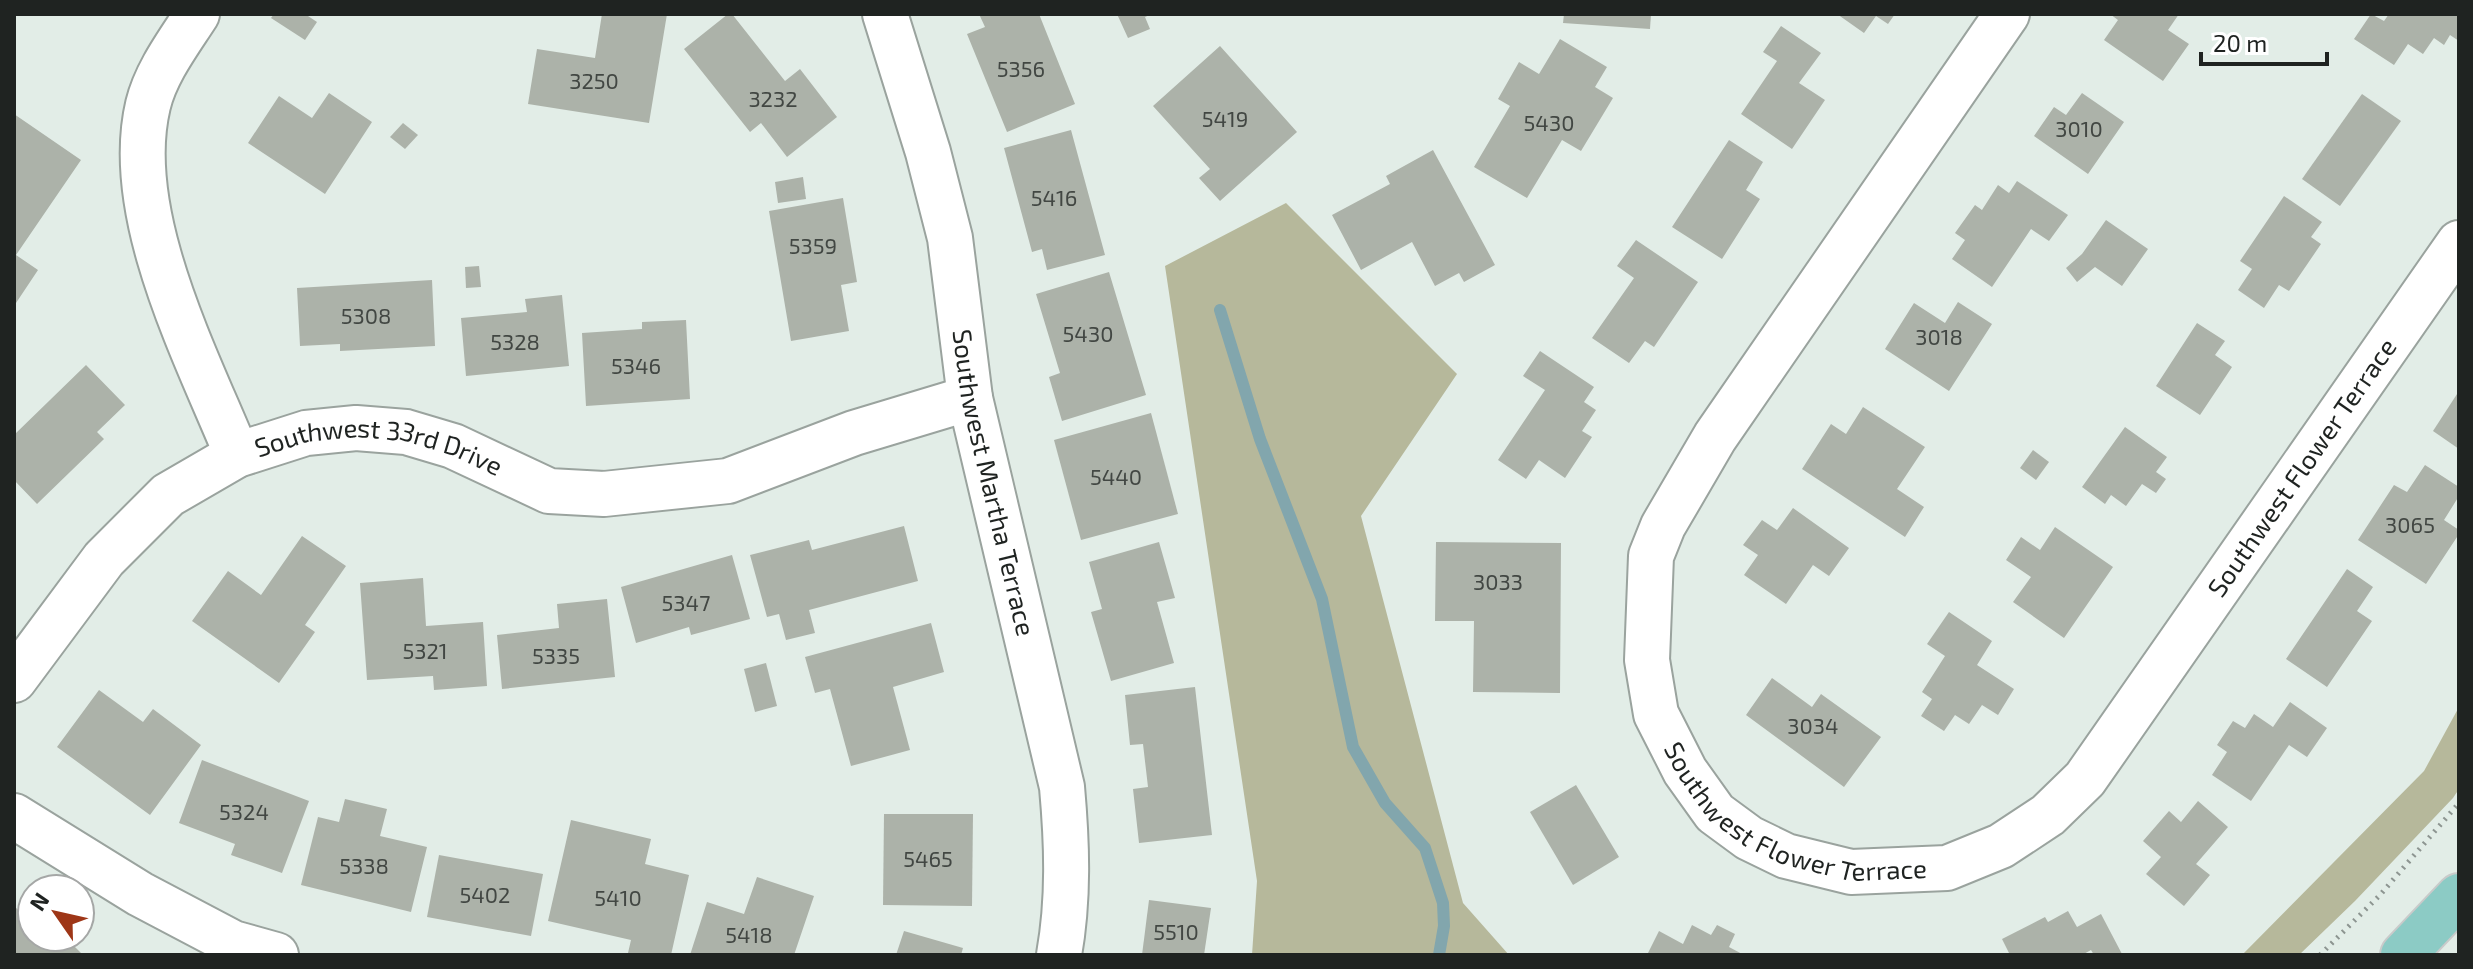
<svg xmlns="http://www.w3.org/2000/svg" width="2473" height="969" font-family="'Exo 2',sans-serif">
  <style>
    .forest { fill: #b6b89b }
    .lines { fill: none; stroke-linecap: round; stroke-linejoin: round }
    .stream { stroke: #82a6ad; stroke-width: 12 }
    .building { fill: #acb2a9 }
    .minor-casing { stroke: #9aa39e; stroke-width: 48 }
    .primary-casing { stroke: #c9caca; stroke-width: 48 }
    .path { stroke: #8d9591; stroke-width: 5; stroke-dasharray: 2 6; stroke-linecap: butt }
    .minor { stroke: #fff; stroke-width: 44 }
    .primary { stroke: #8ccbc5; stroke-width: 44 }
    .labels { text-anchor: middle; stroke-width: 6; stroke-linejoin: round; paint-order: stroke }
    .number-label { font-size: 22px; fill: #424743 }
    .street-label { font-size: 26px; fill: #1f2321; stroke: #fff }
  </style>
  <rect width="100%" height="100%" fill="#e2ede7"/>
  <g class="forest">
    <path d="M1286,203l171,171 -96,142 102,387 46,52h-257l5,-74 -92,-615z"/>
    <path d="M2459,707v82l-6,9 -98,103 -56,54h-57l182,-184z"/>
  </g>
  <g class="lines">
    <path class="stream" d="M1220,310l40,129 62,160 31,148 32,56 40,45 18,55 1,23 -5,29"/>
  </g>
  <g class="building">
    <path d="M274,14h31l12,8 -12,18 -34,-22z"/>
    <path d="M602,14h65l-18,109 -121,-19 9,-55 58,9z"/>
    <path d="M728,14h4l53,67 15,-12 37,48 -50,40 -26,-34 -11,9 -66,-83z"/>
    <path d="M979,14h60l36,90 -68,28 -40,-98 18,-7z"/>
    <path d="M1117,14h35l-7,3 5,12 -22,9z"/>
    <path d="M1564,14h87l-1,15 -87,-6z"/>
    <path d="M1837,14h58l-7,10 -12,-8 -12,17z"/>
    <path d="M2110,14h69l-11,16 21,14 -26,37 -59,-41 14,-20z"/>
    <path d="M2371,14l13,7 5,-7h70v27l-9,-6 -6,10 -10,-7 -11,16 -15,-10 -14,21 -40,-26z"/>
    <path d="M1781,26l40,27 -22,30 26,17 -33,49 -51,-35 36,-53 -14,-9z"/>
    <path d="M1560,39l47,28 -12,20 18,11 -32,53 -19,-11 -35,58 -53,-31 36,-61 -12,-7 21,-37 20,12z"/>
    <path d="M1220,46l77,86 -77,69 -21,-23 11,-9 -57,-63z"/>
    <path d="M329,93l43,29 -47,72 -77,-51 31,-47 33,22z"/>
    <path d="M2082,93l42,29 -36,52 -54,-38 20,-29 12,8z"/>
    <path d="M2362,94l39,27 -61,85 -38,-27z"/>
    <path d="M14,114l67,46 -65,95 22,15 -24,36z"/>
    <path d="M403,123l15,12 -13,14 -15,-12z"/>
    <path d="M1071,130l34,125 -58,15 -5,-21 -10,3 -28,-104z"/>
    <path d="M1729,140l34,22 -17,28 14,9 -38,60 -50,-32z"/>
    <path d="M1433,150l62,115 -31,17 -5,-9 -24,13 -23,-44 -51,28 -29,-55 58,-31 -4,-8z"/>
    <path d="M803,177l3,22 -28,4 -3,-21z"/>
    <path d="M2017,181l51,34 -19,26 -18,-12 -39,58 -40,-28 13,-19 -10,-7 20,-28 7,5 16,-25 11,8z"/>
    <path d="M2284,196l38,26 -11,15 10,7 -32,47 -10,-6 -15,23 -26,-18 14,-21 -12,-8z"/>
    <path d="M843,198l14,84 -16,3 8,46 -58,10 -22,-130z"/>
    <path d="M2106,220l42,29 -26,37 -27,-19 -18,15 -11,-14 16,-14z"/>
    <path d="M1636,240l62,42 -44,65 -9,-6 -16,22 -37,-25 42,-60 -17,-12z"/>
    <path d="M479,266l2,21 -15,1 -1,-21z"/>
    <path d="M1109,272l37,123 -84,26 -13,-44 11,-4 -24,-79z"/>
    <path d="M432,280l3,66 -95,5v-7l-40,2 -3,-58z"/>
    <path d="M562,295l7,71 -103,10 -5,-58 66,-6 -2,-13z"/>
    <path d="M1958,302l34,22 -43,67 -64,-42 29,-46 31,20z"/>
    <path d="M686,320l4,79 -104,7 -4,-73 60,-4v-7z"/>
    <path d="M2197,323l28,18 -10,14 17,12 -32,48 -44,-29z"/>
    <path d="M1540,351l54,36 -10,15 12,8 -14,21 10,6 -27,41 -26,-18 -13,19 -28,-19 47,-70 -22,-14z"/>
    <path d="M86,365l39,40 -28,27 7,7 -67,65 -23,-24v-45z"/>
    <path d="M2459,391v58l-26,-18z"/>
    <path d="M1863,407l62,40 -28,42 27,18 -19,30 -103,-68 29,-45 15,10z"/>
    <path d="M1151,413l27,101 -97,26 -27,-100z"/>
    <path d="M2125,427l42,30 -11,15 10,7 -10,14 -14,-9 -16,22 -15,-11 -6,9 -23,-17z"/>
    <path d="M2033,450l16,12 -13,18 -16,-12z"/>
    <path d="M2425,465l34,22v9l-15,24 15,10v4l-33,50 -68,-44 36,-55 13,7z"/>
    <path d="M1793,508l56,40 -20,28 -16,-11 -27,39 -42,-29 14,-20 -15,-10 19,-25 15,10z"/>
    <path d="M904,526l14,55 -109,29 6,23 -29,7 -7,-26 -12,3 -17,-62 59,-15 3,10z"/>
    <path d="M2055,527l58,40 -49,71 -51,-36 18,-25 -25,-17 15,-23 19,13z"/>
    <path d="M302,536l44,30 -41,59 10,7 -36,51 -87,-62 36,-50 33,24z"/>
    <path d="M1159,542l16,56 -18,4 17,61 -63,18 -20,-69 11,-3 -13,-47z"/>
    <path d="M1436,542l125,1 -1,150 -87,-1 1,-71h-39z"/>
    <path d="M732,555l18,64 -59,16 -2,-8 -53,16 -15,-56z"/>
    <path d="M2347,569l26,18 -16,24 15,10 -45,66 -41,-28z"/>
    <path d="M423,578l3,48 57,-4 4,64 -53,4 -1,-14 -66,4 -7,-97z"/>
    <path d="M607,599l8,78 -113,12 -5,-54 62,-7 -2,-24z"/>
    <path d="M1949,612l43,29 -15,24 37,24 -16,26 -16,-10 -13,19 -14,-9 -11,16 -23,-15 11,-17 -10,-7 23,-36 -18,-12z"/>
    <path d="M931,623l13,49 -51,15 17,63 -59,16 -21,-77 -15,4 -10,-36z"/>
    <path d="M766,663l11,43 -22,6 -11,-43z"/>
    <path d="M1772,678l40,29 9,-13 60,43 -37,50 -98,-72z"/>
    <path d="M1195,687l17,148 -73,8 -6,-54 15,-2 -5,-43 -13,1 -5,-50z"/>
    <path d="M99,690l44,32 10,-13 48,36 -51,70 -93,-68z"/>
    <path d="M2290,702l37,26 -20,29 -18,-12 -38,56 -39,-26 15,-23 -10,-7 16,-24 12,7 9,-14 19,13z"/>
    <path d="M202,760l107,41 -27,72 -51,-18 4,-11 -56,-21z"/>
    <path d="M1576,785l43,72 -46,28 -43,-73z"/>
    <path d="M345,799l42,10 -7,27 47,11 -16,65 -110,-27 17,-68 21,5z"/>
    <path d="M2198,801l30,26 -32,37 14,11 -26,31 -38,-32 15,-17 -18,-16 26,-30 12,11z"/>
    <path d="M884,814h89l-1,92 -89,-1z"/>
    <path d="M571,820l80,19 -6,25 44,11 -18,80 -43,-2 3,-13 -83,-19z"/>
    <path d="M439,855l104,19 -12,62 -104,-19z"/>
    <path d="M757,877l57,19 -20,59h-104l17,-53 37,12z"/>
    <path d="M1149,900l62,8 -7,47h-62z"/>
    <path d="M14,906l18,17v14h15l9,8 9,-8 18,18h-69z"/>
    <path d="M2068,911l9,16 24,-13 21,40 -28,1 -3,-5 -9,5h-72l-8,-16 43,-22 3,5z"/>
    <path d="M1692,925l19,10 6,-10 18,9 -6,13 15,8h-97l12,-24 24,13z"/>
    <path d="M904,931l59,17 -2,7h-65z"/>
  </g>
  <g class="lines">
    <g class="minor-casing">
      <g id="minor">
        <path d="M197,14c-18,28 -41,58 -49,91 -26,109 48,250 89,350"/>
        <path id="s1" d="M885,14l43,138 22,86 20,160 92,389c5,56 7,112 -3,168"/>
        <path id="s2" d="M2007,14l-292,423 -52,89 -12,30 -4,104 9,54 29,57 30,42 34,25 37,18 65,16 96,-4 54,-22 47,-31 37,-36 374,-536"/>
        <path id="s3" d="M14,680l90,-121 64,-64 69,-40 69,-22 50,-5 50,4 47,14 96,45 55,3 124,-13 126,-48 116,-35"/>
        <path d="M14,816l126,78 93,49 43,12"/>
      </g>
    </g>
    <g class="primary-casing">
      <path id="primary" d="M2403,955l56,-59"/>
    </g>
    <path class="path" d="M2320,955l60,-60 79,-92"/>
    <use href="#minor" class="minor"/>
    <use href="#primary" class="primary"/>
  </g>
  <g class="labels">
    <g class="number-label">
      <text x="1021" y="77">5356</text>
      <text x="594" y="89">3250</text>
      <text x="773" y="107">3232</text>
      <text x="1225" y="127">5419</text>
      <text x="1549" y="131">5430</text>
      <text x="2079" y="137">3010</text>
      <text x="1054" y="206">5416</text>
      <text x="813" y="254">5359</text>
      <text x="366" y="324">5308</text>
      <text x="1088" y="342">5430</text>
      <text x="1939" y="345">3018</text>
      <text x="515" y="350">5328</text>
      <text x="636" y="374">5346</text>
      <text x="1116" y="485">5440</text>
      <text x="2410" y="533">3065</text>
      <text x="1498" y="590">3033</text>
      <text x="686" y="611">5347</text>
      <text x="425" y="659">5321</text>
      <text x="556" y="664">5335</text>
      <text x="1813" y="734">3034</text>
      <text x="244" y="820">5324</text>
      <text x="928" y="867">5465</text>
      <text x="364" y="874">5338</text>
      <text x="485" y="903">5402</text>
      <text x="618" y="906">5410</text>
      <text x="1176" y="940">5510</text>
      <text x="749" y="943">5418</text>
    </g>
    <g class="street-label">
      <text dy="9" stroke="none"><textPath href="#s3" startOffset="468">Southwest 33rd Drive</textPath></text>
      <text dy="9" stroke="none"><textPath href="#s2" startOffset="1716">Southwest Flower Terrace</textPath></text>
      <text dy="9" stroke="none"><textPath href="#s1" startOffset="482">Southwest Martha Terrace</textPath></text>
      <text dy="9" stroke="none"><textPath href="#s2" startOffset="996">Southwest Flower Terrace</textPath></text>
    </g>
  </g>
  <rect width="2473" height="969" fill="none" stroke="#1f2321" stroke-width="32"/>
  <g transform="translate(56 913) rotate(304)"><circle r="38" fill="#ffffff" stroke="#a5a7a6" stroke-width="2"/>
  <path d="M0-6L14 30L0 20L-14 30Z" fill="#9e3617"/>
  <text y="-12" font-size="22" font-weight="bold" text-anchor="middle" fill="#1f2321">N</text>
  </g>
  <path d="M2201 52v12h126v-12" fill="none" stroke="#1f2321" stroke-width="4"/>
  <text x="2213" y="52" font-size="24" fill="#1f2321" stroke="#ffffff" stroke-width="6" paint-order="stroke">20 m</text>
</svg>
